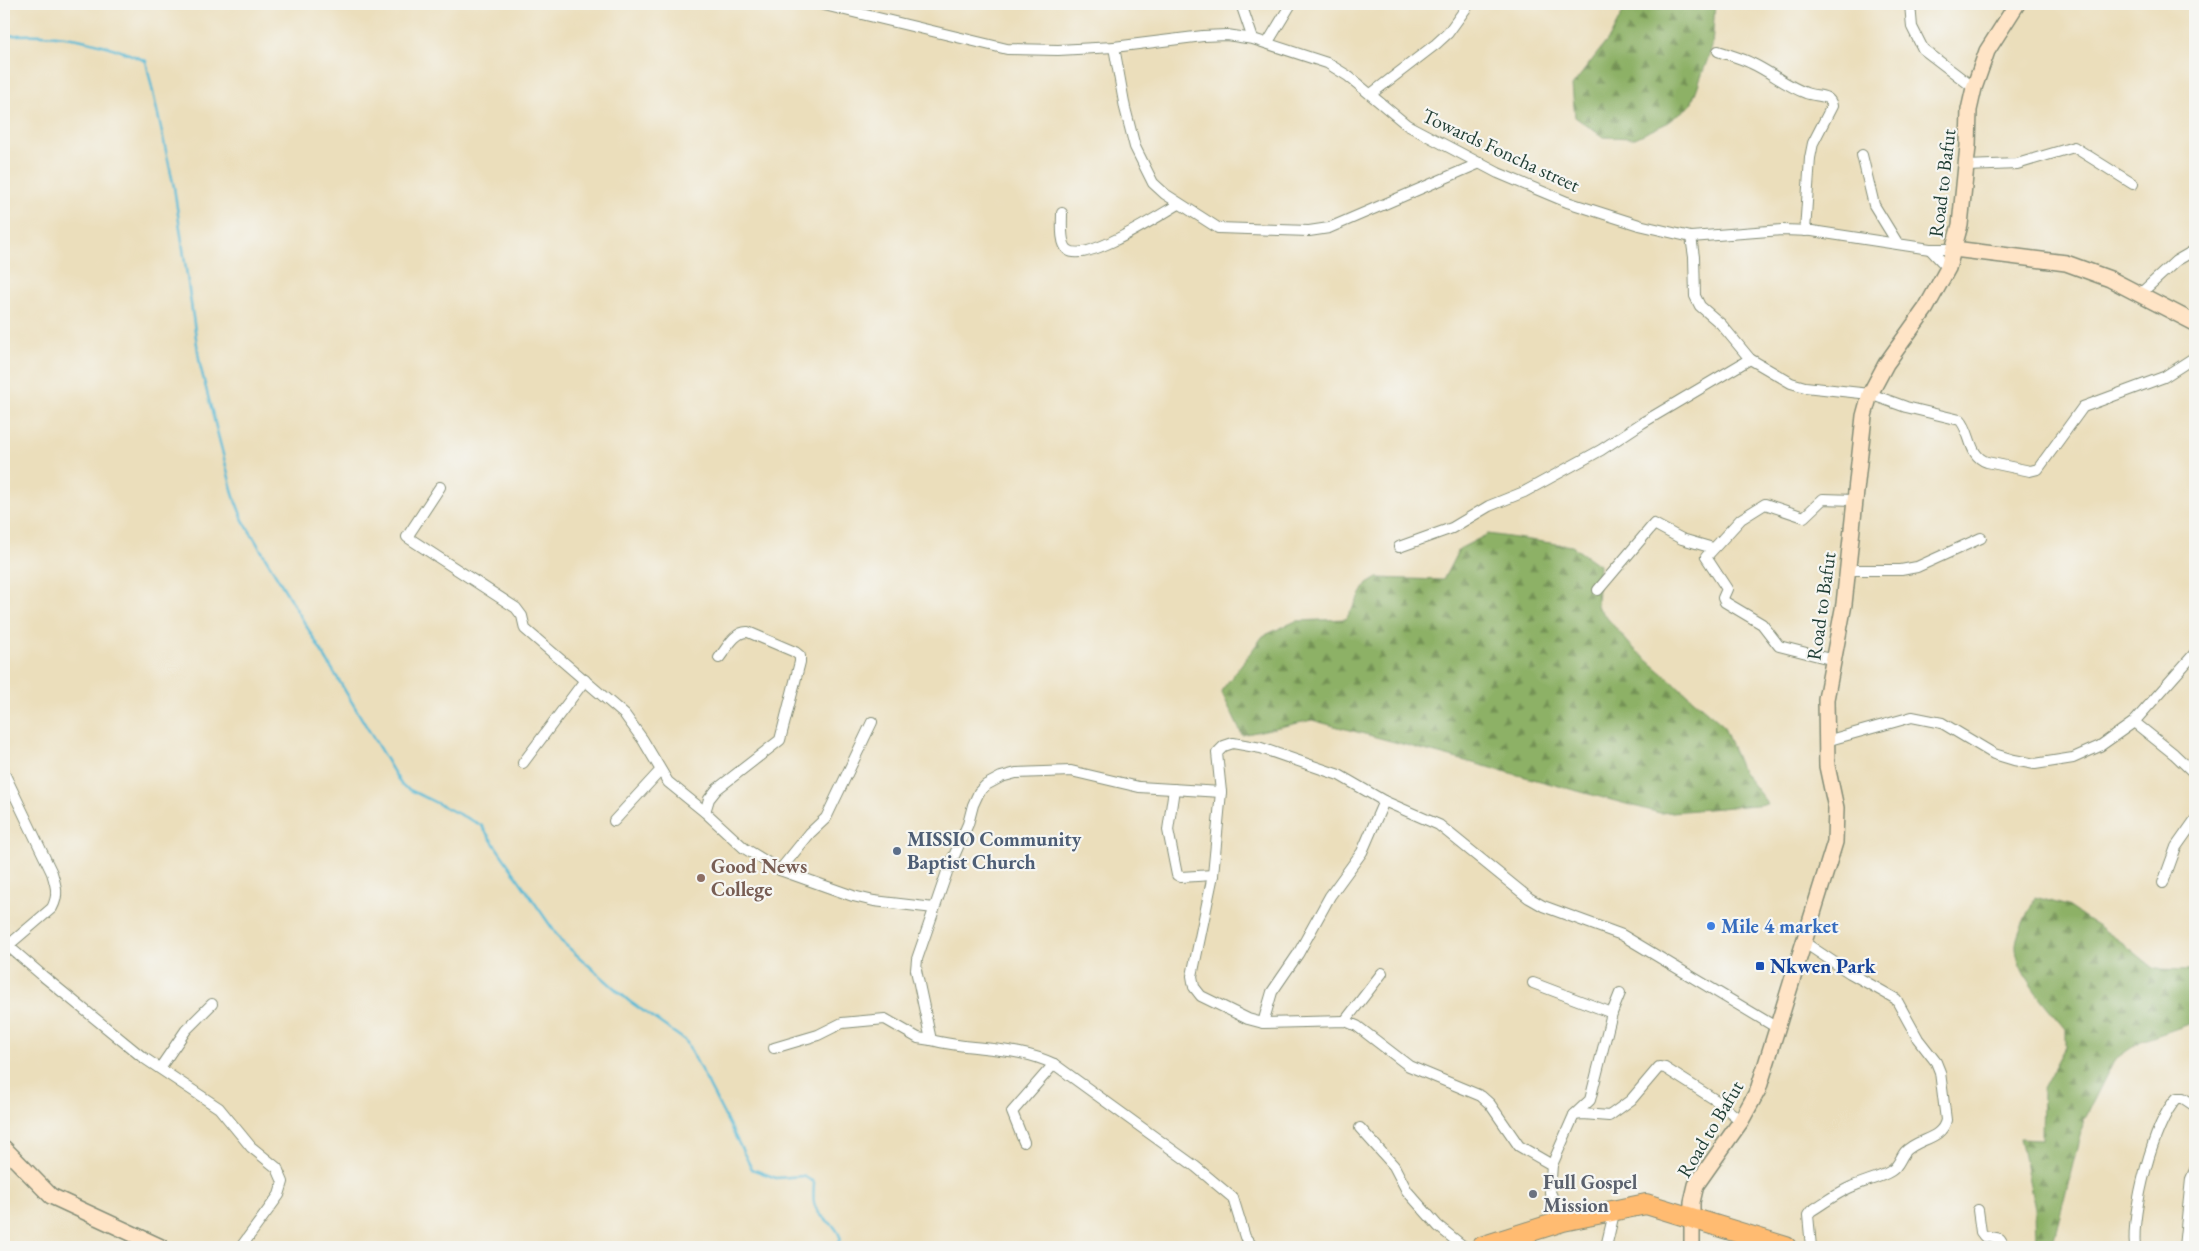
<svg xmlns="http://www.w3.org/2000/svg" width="2199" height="1251" font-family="'EB Garamond',serif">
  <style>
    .forest { fill: url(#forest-firs); stroke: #56774d }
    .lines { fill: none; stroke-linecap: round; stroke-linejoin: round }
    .stream { stroke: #58bad6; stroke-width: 2.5 }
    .street-casing { stroke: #858e78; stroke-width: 12 }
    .secondary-casing { stroke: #858e78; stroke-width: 18 }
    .highway-casing { stroke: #858e78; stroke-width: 22 }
    .street { stroke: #fff; stroke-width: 10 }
    .secondary { stroke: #ffe4c6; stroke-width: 15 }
    .highway { stroke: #ffbb71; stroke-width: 20 }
    .service-dot { fill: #5c6f8a; stroke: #f6f6f2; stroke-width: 2 }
    .education-dot { fill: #8d6e63; stroke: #f6f6f2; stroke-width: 2 }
    .shop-dot { fill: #3f7fe0; stroke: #f6f6f2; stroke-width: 2 }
    .transit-dot { fill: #1a4fb4; stroke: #f6f6f2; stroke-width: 2 }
    .worship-dot { fill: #6b7280; stroke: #f6f6f2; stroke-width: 2 }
    .labels { text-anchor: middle; stroke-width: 4.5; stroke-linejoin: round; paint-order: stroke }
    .street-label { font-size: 20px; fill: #1f3d34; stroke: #f6f6f2 }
    .service-label { font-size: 20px; font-weight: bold; fill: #4e5e75; stroke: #f6f6f2; text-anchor: start }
    .education-label { font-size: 20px; font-weight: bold; fill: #785e54; stroke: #f6f6f2; text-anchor: start }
    .shop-label { font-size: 20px; font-weight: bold; fill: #366cbe; stroke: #f6f6f2; text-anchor: start }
    .transit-label { font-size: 20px; font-weight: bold; fill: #164399; stroke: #f6f6f2; text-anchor: start }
    .worship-label { font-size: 20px; font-weight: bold; fill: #5b616d; stroke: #f6f6f2; text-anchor: start }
  </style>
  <defs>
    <pattern id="forest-firs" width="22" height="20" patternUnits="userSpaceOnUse" patternTransform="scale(1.25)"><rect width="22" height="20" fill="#8db166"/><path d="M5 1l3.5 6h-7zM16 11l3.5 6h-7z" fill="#739155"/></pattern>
  </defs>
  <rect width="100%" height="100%" fill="#f6f6f2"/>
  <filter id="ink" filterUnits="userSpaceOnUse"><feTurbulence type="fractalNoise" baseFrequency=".02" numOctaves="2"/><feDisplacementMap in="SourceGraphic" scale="10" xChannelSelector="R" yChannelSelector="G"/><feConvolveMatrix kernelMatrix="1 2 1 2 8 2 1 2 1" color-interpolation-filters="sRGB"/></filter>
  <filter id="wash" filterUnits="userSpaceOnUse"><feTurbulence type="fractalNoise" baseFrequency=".0096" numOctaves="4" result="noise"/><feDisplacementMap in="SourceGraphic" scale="20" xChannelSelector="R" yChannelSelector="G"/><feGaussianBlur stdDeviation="1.12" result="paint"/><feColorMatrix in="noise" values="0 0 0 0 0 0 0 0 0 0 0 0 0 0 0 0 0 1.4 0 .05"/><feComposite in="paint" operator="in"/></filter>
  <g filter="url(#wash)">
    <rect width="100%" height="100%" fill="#ebdebb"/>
    <g class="forest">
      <path d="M1627,4h88l-3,43 -21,58 -26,19 -30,14 -32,-1 -28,-20 -3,-31 38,-49z"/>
      <path d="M1488,534l84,12 27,19 -2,41 35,41 91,78 19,46 26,33 -108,9 -348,-93 -70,15 -21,-44 42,-55 33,-15 50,-2 21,-35 10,-6 66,2 16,-31z"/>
      <path d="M2035,897l33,9 55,37 32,26 40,1v52l-54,19 -27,19 -30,60 -32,127h-16l-1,-38 -15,-71 22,1 1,-50 23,-43v-17c-17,-21 -52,-56 -50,-85 1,-12 14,-35 19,-47z"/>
    </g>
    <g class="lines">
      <path class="stream" d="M4,36c51,-5 95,4 142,25l28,126 26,178 34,132 9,23 159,266 79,39 80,116 68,60 57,40 66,128 24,9 27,-2 11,6c0,7 -2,18 1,24 6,16 19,13 26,33l-7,8"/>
    </g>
  </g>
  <g filter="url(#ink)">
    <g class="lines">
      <g class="street-casing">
        <g id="street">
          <path d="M820,4l187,45 51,1 56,-3 89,-11 24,-1 26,4 74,24 21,13 59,49 91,48 69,29 72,23 52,12 91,-7 30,1 118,18h24"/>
          <path d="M1241,4l12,35"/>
          <path d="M1910,4l2,23 11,22 51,39"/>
          <path d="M1268,42l23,-38"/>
          <path d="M1114,47l11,61 10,39 18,36 12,11 53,34 91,3 20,-3 151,-65"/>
          <path d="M1718,51c11,4 23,7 33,12 20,9 35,23 55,30 10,4 24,0 26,13l-19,37 -3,15 -5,73"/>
          <path d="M1371,94l65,-50 12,-11 21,-29"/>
          <path d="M1862,155l12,50 24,39"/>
          <path d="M1967,166l50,-2 57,-17 59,37"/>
          <path d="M1062,213c0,10 -2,31 6,37 18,14 93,-36 111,-46"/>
          <path d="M1691,237l3,20 1,39 5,10 21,18 29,35 41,24 14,4 65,7 36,13 54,13c12,13 8,36 27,42l43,9 8,-2 45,-62 81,-30 31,-20"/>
          <path d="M1930,249l18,19"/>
          <path d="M2140,294l36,-33 19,-11"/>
          <path d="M440,487l-33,50 109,71 6,8 3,13 100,86 18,25 25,42 37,30 39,36 36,22 73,26 21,5 60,7"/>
          <path d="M1399,547l53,-19 37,-22 35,-14 77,-42 41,-27 108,-64"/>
          <path d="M1847,570h54l16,-3 64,-29"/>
          <path d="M1598,590l56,-66 28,15 31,9"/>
          <path d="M1834,660l-55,-14 -17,-22 -37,-22 -2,-4 4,-9 -21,-32 35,-38 24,-15 39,13 19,-18 31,1"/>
          <path d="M2134,722l40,32 21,20"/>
          <path d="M1826,741l86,-24 30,6 52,31 20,6 21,4 38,-6 27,-12 34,-24 61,-69"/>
          <path d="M523,763l62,-83"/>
          <path d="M4,773l48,100c4,13 7,22 0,35l-48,41"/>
          <path d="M1174,789l-6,41 9,45 4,2 32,-2"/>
          <path d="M1221,792l-82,-5 -68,-16 -55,2 -15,4 -15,8 -7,7 -6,13 -5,19 -21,48 -30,87 -1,11 15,70c41,11 84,5 123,24l142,103 37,31 12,39 8,10"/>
          <path d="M705,812l4,-13 8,-10 63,-49 20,-78v-6l-5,-4 -47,-20c-13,-1 -21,16 -29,26"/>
          <path d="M614,821l46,-50"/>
          <path d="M780,870l30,-37 16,-15 46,-96"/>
          <path d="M2163,883l13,-36 19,-27"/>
          <path d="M1805,943l45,30 46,26 22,40 18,23 4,10 6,48c-4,20 -29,18 -41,32 -5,6 -6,14 -14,19 -11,7 -27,10 -40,16 -14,6 -27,16 -40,24l-3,4 3,32"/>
          <path d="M7,945l36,31 98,80 78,52 32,39 26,21 6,14 -4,13 -38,52"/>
          <path d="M1533,983l79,30"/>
          <path d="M1345,1021l37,-48"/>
          <path d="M1263,1023l9,-31 26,-38 32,-58 32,-44 22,-51"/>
          <path d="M774,1048l44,-13 24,-12 43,-4 33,19 13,2"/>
          <path d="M160,1068l26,-38 26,-26"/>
          <path d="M1574,1115l9,-1 26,2 22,-16 28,-33 6,1 52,33 24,20"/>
          <path d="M1360,1128l34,38 13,25 31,35 26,21"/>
          <path d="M1024,1142l-12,-30 42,-48"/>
          <path d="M1552,1165l-33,-19 -29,-42 -9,-8 -72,-30 -52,-40 -12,-5 -82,2 -15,-4 -47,-23 -7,-9 -2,-11 21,-101 8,-83 -4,-39 7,-7 9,-3 28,5 78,27 45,26 55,24 90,73 14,8 79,29 157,94"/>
          <path d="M1978,1210l3,22 3,4 16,3 5,8"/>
          <path d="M1563,1221l-13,-29 2,-27 22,-50 16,-15 22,-87 8,-20"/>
          <path d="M1606,1247l9,-38"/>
          <path d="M2135,1247c-4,-34 18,-124 42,-149h6l12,8"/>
          <path d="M2184,1247l7,-68 4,-9"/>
        </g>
      </g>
      <g class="secondary-casing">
        <g id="secondary">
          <path d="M1954,249l112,14 44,16 85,44"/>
          <path d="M4,1148l47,48 110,51"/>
          <path d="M1692,1247v-45l4,-17 45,-64 17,-31 77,-248 1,-34 -9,-42 -1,-67 18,-95 20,-188 6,-22 16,-30 40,-56 22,-40 12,-43 8,-79 1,-36 5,-22 13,-37 30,-47"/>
        </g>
      </g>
      <g class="highway-casing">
        <path id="highway" d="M1481,1247l82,-26 83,-17 140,43"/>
      </g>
      <use href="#street" class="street"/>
      <use href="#secondary" class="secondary"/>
      <use href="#highway" class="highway"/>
    </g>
  </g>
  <circle class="service-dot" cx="897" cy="851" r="5"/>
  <circle class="education-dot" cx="701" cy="878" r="5"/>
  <circle class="shop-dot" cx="1711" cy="926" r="5"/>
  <rect class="transit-dot" x="1755" y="961" width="10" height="10" rx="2.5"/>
  <circle class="worship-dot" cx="1533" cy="1194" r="5"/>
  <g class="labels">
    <g class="street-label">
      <text transform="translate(1501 150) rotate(25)" y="7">Towards Foncha street</text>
      <text transform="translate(1942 183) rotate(-83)" y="7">Road to Bafut</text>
      <text transform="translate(1821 606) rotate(-82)" y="7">Road to Bafut</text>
      <text transform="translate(1710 1129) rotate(-59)" y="7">Road to Bafut</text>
    </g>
    <g class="service-label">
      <text x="907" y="846">MISSIO Community<tspan x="907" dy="23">Baptist Church</tspan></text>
    </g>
    <g class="education-label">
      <text x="711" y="873">Good News<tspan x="711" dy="23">College</tspan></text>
    </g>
    <g class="shop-label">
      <text x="1721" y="933">Mile 4 market</text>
    </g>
    <g class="transit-label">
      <text x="1770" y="973">Nkwen Park</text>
    </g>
    <g class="worship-label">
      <text x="1543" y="1189">Full Gospel<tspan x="1543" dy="23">Mission</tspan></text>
    </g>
  </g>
  <rect width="2199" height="1251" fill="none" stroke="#f6f6f2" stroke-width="20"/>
</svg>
